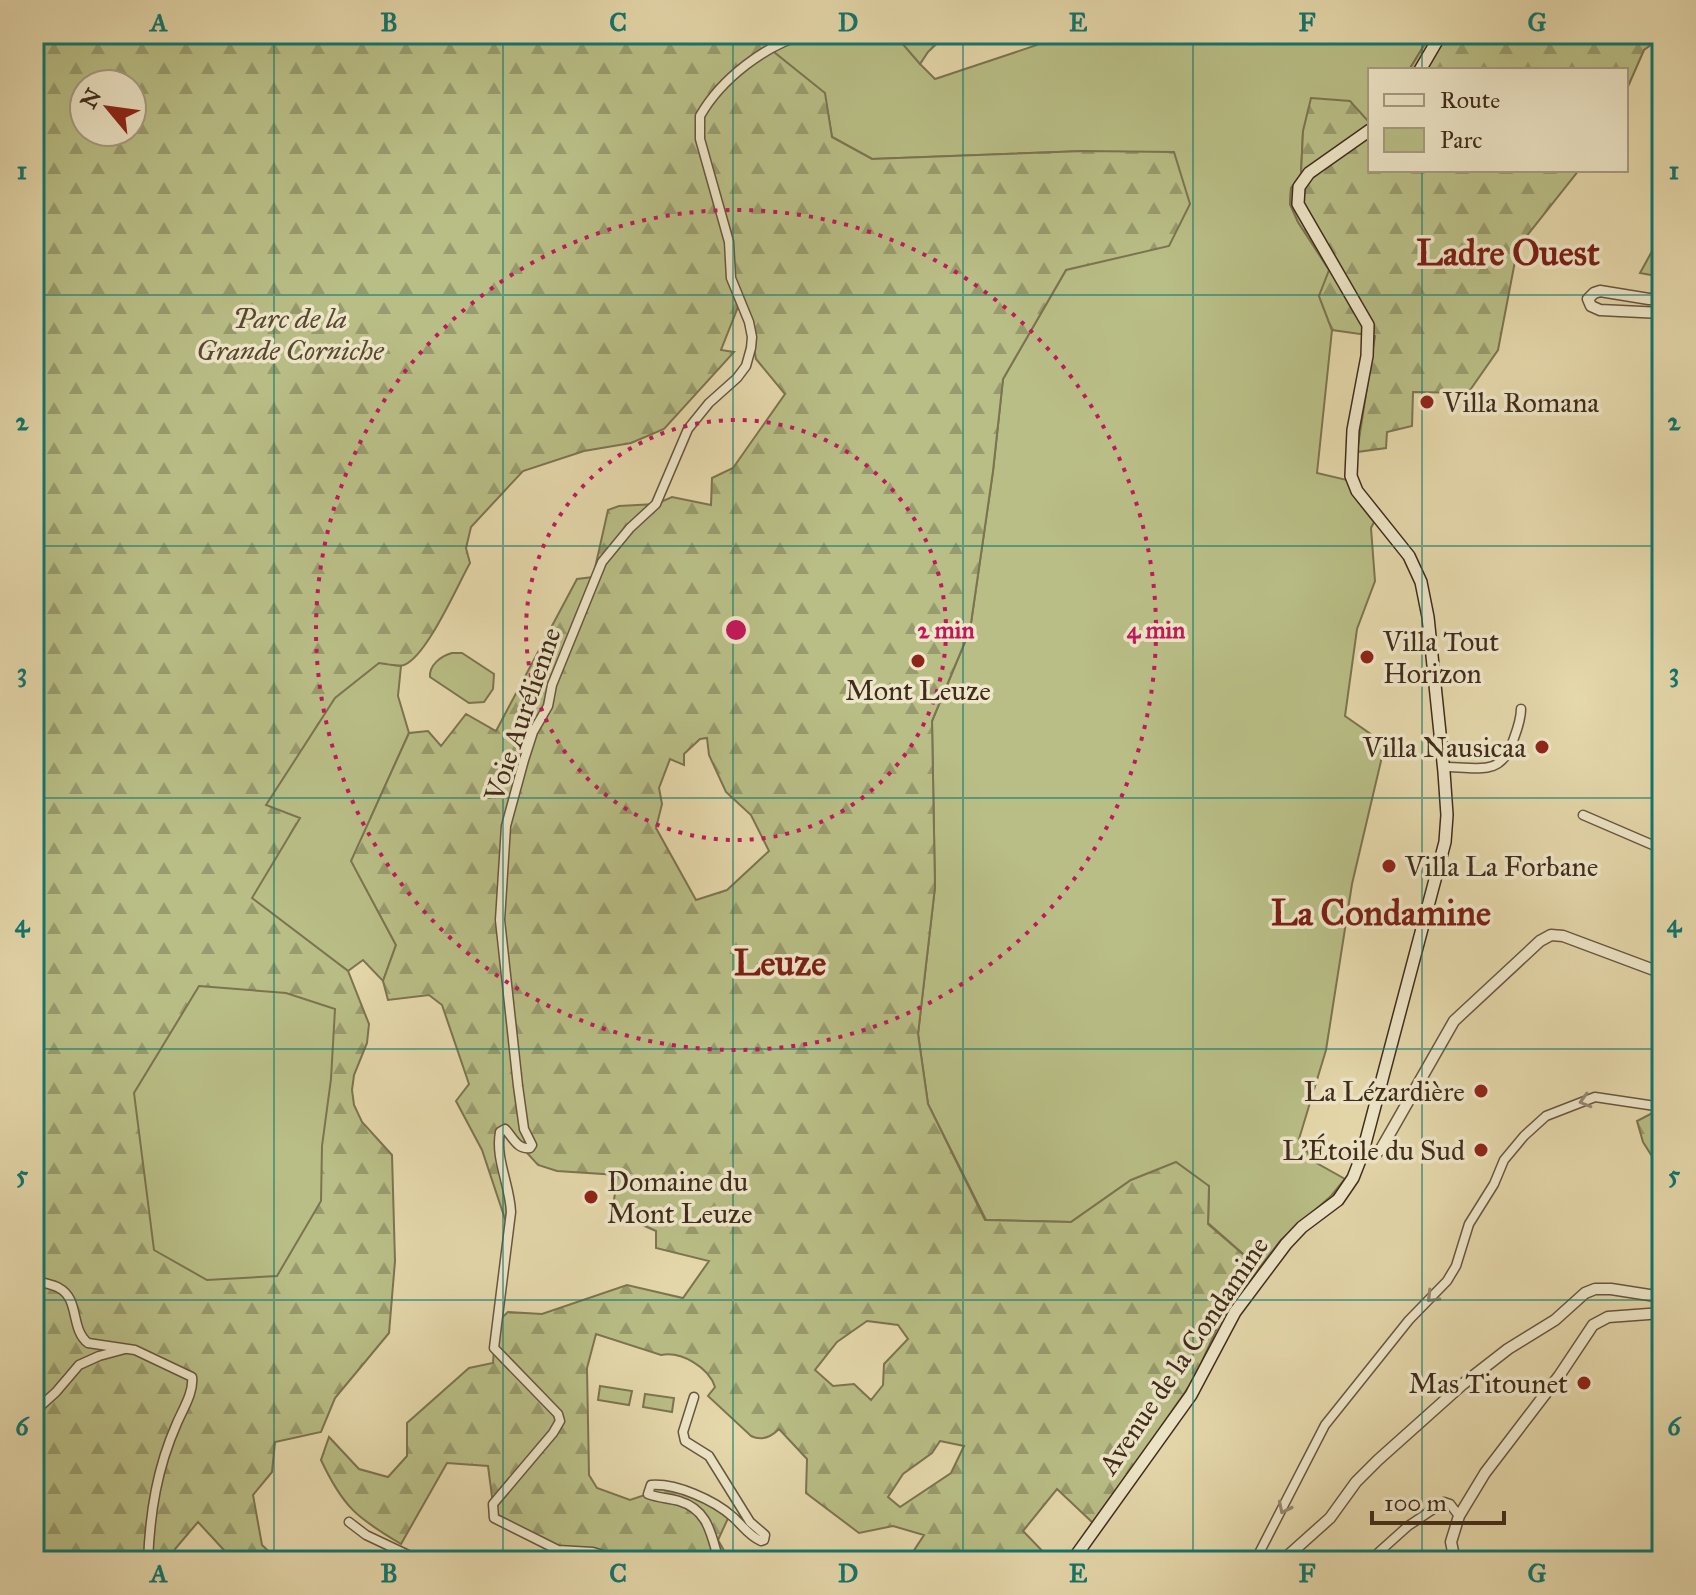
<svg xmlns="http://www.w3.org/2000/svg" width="1696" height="1595" font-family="'IM FELL Great Primer',serif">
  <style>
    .green { fill: #b9be86; stroke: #7c7451; stroke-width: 2; fill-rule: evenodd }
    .forest { fill: url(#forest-firs); stroke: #7c7451; stroke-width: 2; fill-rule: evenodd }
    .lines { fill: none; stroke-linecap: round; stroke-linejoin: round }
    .minor-casing { stroke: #695640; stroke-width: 11 }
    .tertiary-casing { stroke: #695640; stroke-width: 13 }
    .secondary-casing { stroke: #402b1c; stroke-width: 14 }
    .minor { stroke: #eee6c8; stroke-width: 8 }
    .tertiary { stroke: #eee6c8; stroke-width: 10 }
    .secondary { stroke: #eee6c8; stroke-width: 11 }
    .oneway { stroke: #978872 }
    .grid { fill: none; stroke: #0f766e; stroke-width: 2; stroke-opacity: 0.55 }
    .ring { fill: none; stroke: #c2185b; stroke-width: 4; stroke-dasharray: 4 8 }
    .poi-dot { fill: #8f2418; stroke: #eee6c8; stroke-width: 3 }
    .labels { text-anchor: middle; stroke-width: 7; stroke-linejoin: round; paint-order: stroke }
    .park-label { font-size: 28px; font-style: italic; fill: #584831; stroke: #eee6c8 }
    .poi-label { font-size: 28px; fill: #402b1c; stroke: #eee6c8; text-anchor: start }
    .street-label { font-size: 28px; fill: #402b1c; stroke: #eee6c8 }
    .district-label { font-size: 36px; font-weight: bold; fill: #7a1f14; stroke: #eee6c8 }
    .centre { fill: #c2185b; stroke: #eee6c8; stroke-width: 4 }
    .ring-label { font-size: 24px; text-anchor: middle; font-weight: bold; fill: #c2185b; stroke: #eee6c8; stroke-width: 7; stroke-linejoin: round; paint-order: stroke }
    .neatline { fill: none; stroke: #0f766e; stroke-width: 3 }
    .grid-label { font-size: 26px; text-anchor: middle; font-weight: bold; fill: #0f766e }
  </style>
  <defs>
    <pattern id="forest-firs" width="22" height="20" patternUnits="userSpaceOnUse" patternTransform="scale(2)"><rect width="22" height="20" fill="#b9be86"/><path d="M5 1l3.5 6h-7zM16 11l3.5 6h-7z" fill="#989b6d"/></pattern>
  </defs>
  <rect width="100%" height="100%" fill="#e5d8ab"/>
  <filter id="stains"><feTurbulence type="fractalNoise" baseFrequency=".0025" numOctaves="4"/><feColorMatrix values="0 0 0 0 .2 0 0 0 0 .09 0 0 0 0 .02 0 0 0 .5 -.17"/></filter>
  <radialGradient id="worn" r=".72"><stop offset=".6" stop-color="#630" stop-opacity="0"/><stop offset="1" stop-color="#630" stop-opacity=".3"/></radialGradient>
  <g class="green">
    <path d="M34,34h868l18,30 15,15 102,-34 11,-11h383l-22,36h-39v48l-3,2 -64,11 -2,43 -10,14 -1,16 8,18 32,48 -11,26 13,34 -15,143 30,7 6,15 21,27 -3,6 4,53 -18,48 -12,87 40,28 -33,140 -26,166 -27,89 14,22 32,18 -14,17 -50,44 -22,28 -51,-45 1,-37 -78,-6 -60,42 -85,-2 -58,-116 -10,-70 17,-147 -3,-166 38,-91 23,-159 10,-92 63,-109 18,-119 -212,8 -40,-22 -6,-34 -312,357 -87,130 -35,75 9,1 -3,30 11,37 -38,84 -16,51 41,77 -13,36 -20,-21 -15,11 -8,-6 -1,137 38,224 -231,19zM84,84h48v48h-48z"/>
    <path d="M452,653h10l32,21 -1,15 -9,13 -15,1 -39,-26c-1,-12 11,-21 22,-24z"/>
    <path d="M600,1386l32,5 -3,14 -31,-5z"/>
    <path d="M645,1394l29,4 -2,14 -29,-5z"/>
  </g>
  <g class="forest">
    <path d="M34,34h773l-38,14 56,45 7,44 40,22 212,-8 90,1 16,52 -21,42 -103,24 -63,109 -10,92 -23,159 -38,91 3,166 -17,147 10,70 57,116 86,2 60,-42 45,-18 33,24 -1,38 51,44 -41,58 -24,53 -100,145 -37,-35 -34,42 29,30h-145l17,-26 -31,-9 -34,7 -53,-40 1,-34 -28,-30c-8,8 -18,12 -28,7l-43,-40 7,-9c-6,-19 -33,-36 -54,-32l-65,-21 -9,34 2,107 8,13 33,12 18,-6 3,-9 35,7 44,22 -12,26 12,21h-110l-62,-11 -68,-34 3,-12 -5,-38 -41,-3 -46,81c-44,-26 -58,-37 -80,-84l8,-23 30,32 29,8 19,-21v-33l62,-55 24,-5 3,-40 12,-11 34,2 85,-29 56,13 26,-37 -53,-13v-17l-44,-19 6,-37 -61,-4 -19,-6 -31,-34 -7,1 8,96 -26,-78 -26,-49 13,-17 -27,-79 -13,-10 -41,5 -5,-19 13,-36 -45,-84 58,-128 19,-2 13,15 25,-32 30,17 81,-152 16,-2 15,-67 11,-4 37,-2 16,-7 39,8 1,-27 21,-10 52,-74 -29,-35 -7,-35 -9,-22 -19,48 13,2 -70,77 -33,14 -47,8 -61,20 -52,56 -5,21 4,15c-13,23 -43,93 -66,102 -7,2 -17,-1 -25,-2l-44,35 -69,107 34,13 -48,80 96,73 21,53 -2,19 -13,32 -2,15 2,15 8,17 30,33 3,106 -6,72 -54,65 -14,34 -46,10 -3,30 -19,23 9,50 17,16h-45l-36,-39 -23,27 3,12h-144zM84,84h48v48h-48zM707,738l2,17 17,37 25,23 18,36 -42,39 -31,10 -40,-72 6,-24 -3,-16 11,-29 14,6v-11l16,-15zM199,986l87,7 49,16 -4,70 -9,67 -1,55 -44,75 -70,4 -53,-30 -20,-157zM867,1321l31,4 10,14 -24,25 -1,21 -12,15 -17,-16 -21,2 -18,-16 22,-28zM940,1441l24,5 -13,27 -51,34 -12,-10 15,-23 29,-21z"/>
    <path d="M894,34h53l-19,18 -8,12z"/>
    <path d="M1431,34h231v3l-18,13 -18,41v-21h-217z"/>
    <path d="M1311,98l39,3 17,19 3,-2v52h209l-57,72 -6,14 -18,94 -30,43 -55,-1 -1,34 -25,6 -1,16 -29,4 18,-116 -43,-6 -13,-34 10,-26 -31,-48 -8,-18 1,-16 10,-14 2,-43z"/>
    <path d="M1662,233v44l-22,-4z"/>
    <path d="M1662,1108v64l-19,-30 -6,-21z"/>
  </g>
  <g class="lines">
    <g class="minor-casing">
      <g id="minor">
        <path d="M1443,767c33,-1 57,12 70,-26 4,-11 8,-21 8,-32"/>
        <path d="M1583,815l79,34"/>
        <path d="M34,1280c8,3 18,4 25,8 21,11 11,41 29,55l47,7 57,27c2,15 -9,32 -15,46 -20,45 -27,89 -29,138"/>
        <path d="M694,1397l-11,35 2,9 24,15 41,66 15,13 -1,5 -3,1c-12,-5 -19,-16 -28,-24 -19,-17 -57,-34 -82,-32l-3,9c10,4 21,4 31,7 30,9 32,34 40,60"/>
        <path d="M34,1412l22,-20 23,-27 20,-9 26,-7"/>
        <path d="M349,1522l17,13 55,26"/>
        <path d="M622,1561l-29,-9 -35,-2 -64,-32 -1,-14 60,-71 7,-12 -2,-7 -64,-66 17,-136c-1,-27 -16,-53 -11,-80l5,-3c8,8 12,21 25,19l2,-3 -8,-16 -6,-43 -18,-166 6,-94 18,-66 9,-28 15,-26 4,-21 50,-123 28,-34 26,-24 32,-75 21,-26 28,-25 9,-12 5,-18 1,-11 -3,-15 -18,-44 -2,-36 -29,-103v-23c21,-37 66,-72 107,-82"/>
        <path d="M1255,1561l70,-136 84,-105 38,-39 9,-15 13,-42 25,-40 10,-24 20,-24 22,-20 49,-19 67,10"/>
        <path d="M1369,1561l39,-35 36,-24 6,2 9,12"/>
      </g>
    </g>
    <g class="tertiary-casing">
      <g id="tertiary">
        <path d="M1662,298l-13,1 -49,-8 -6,2 -6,6 3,7 9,4 62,3"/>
        <path d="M1362,1155l11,1 8,-7 73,-128 86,-80 11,-6 12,1 99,37"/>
        <path d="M1282,1561l48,-43 26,-36 22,-22 85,-76 45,-35 47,-29 30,-27 10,-4h16l51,8"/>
        <path d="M1455,1561l-4,-19 8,-26 26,-43 74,-97 34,-51 15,-8 54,-4"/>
        <path d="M1539,1561l45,-3 33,3"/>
      </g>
    </g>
    <g class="secondary-casing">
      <g id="secondary">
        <path d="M1420,70l21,-36"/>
        <path d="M1072,1561l119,-166 44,-83 51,-68 16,-17 36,-27 15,-22 9,-23 83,-313 2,-27 -3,-43 -16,-155 -7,-35 -12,-26 -52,-65 -6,-15 2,-46 14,-74 1,-31 -70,-121 1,-17 10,-14 61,-43"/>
      </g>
    </g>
    <use href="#minor" class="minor"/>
    <use href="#tertiary" class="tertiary"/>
    <use href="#secondary" class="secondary"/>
  </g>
  <defs><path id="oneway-chevron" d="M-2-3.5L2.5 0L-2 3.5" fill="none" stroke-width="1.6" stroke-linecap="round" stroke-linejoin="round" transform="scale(2)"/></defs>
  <g class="oneway">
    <use href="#oneway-chevron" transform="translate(1585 1101) rotate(164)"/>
    <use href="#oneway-chevron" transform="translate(1432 1297) rotate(135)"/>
    <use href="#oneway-chevron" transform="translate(1284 1508) rotate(116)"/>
  </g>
  <path class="grid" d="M274,34v1527M503,34v1527M733,34v1527M963,34v1527M1193,34v1527M1422,34v36M1422,170v1391M34,295h1628M34,546h1628M34,798h1628M34,1049h1628M34,1300h1628"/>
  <g class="ring">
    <circle cx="736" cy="630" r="210"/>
    <circle cx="736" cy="630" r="420"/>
  </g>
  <g class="poi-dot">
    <circle cx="1427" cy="402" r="8"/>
    <circle cx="1367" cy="657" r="8"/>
    <circle cx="918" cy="661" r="8"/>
    <circle cx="1542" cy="747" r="8"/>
    <circle cx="1389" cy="866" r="8"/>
    <circle cx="1481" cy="1091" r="8"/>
    <circle cx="1481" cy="1150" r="8"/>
    <circle cx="591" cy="1197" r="8"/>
    <circle cx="1584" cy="1383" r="8"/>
  </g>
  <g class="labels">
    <g class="park-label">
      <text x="290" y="328">Parc de la<tspan x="290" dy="32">Grande Corniche</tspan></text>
    </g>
    <g class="poi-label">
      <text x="1443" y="412">Villa Romana</text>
      <text x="1383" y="651">Villa Tout<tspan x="1383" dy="32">Horizon</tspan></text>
      <text x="918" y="700" text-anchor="middle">Mont Leuze</text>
      <text x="1526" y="757" text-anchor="end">Villa Nausicaa</text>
      <text x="1405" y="876">Villa La Forbane</text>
      <text x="1465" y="1101" text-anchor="end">La Lézardière</text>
      <text x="1465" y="1160" text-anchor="end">L'Étoile du Sud</text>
      <text x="607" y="1191">Domaine du<tspan x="607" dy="32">Mont Leuze</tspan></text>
      <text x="1568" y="1393" text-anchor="end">Mas Titounet</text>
    </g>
    <g class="street-label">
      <text transform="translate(522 714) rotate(-71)" y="10">Voie Aurélienne</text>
      <text transform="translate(1183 1355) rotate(-56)" y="10">Avenue de la Condamine</text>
    </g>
    <g class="district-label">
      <text x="1508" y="265">Ladre Ouest</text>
      <text x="1381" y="925">La Condamine</text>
      <text x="780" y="975">Leuze</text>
    </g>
  </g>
  <circle cx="736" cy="630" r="12" class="centre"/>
  <g class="ring-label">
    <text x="946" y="638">2 min</text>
    <text x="1156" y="638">4 min</text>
  </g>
  <rect width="1696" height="1595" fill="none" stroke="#e5d8ab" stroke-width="88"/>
  <rect x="1368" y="68" width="260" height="104" fill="#eee6c8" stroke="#a89b83" stroke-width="2"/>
  <rect x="1384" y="94" width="40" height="12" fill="#eee6c8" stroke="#a89b83" stroke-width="2"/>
  <text x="1440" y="108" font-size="24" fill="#402b1c">Route</text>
  <rect x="1384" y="128" width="40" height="24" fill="#b9be86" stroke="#a89b83" stroke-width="2"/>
  <text x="1440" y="148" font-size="24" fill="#402b1c">Parc</text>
  <g transform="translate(108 108) rotate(299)"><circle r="38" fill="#eee6c8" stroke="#a89b83" stroke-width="2"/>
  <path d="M0-6L14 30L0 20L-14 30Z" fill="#8f2418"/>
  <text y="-12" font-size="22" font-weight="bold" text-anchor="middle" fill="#402b1c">N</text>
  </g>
  <path d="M1372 1511v12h132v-12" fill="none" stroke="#402b1c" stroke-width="4"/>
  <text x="1384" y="1511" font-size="24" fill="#402b1c" stroke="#eee6c8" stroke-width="6" paint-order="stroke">100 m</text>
  <rect x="44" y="44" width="1608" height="1507" class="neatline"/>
  <g class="grid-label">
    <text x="159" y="31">A</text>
    <text x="389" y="31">B</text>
    <text x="618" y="31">C</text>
    <text x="848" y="31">D</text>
    <text x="1078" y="31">E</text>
    <text x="1307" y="31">F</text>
    <text x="1537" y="31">G</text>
    <text x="22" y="179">1</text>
    <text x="1674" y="179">1</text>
    <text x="22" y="430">2</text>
    <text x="1674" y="430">2</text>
    <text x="22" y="681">3</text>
    <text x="1674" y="681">3</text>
    <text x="22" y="932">4</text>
    <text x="1674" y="932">4</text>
    <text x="22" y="1183">5</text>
    <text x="1674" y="1183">5</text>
    <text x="22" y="1435">6</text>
    <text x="1674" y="1435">6</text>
    <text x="159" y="1582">A</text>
    <text x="389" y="1582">B</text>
    <text x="618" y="1582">C</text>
    <text x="848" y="1582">D</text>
    <text x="1078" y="1582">E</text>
    <text x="1307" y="1582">F</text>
    <text x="1537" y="1582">G</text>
  </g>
  <rect width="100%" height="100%" filter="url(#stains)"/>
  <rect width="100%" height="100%" fill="url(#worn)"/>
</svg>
